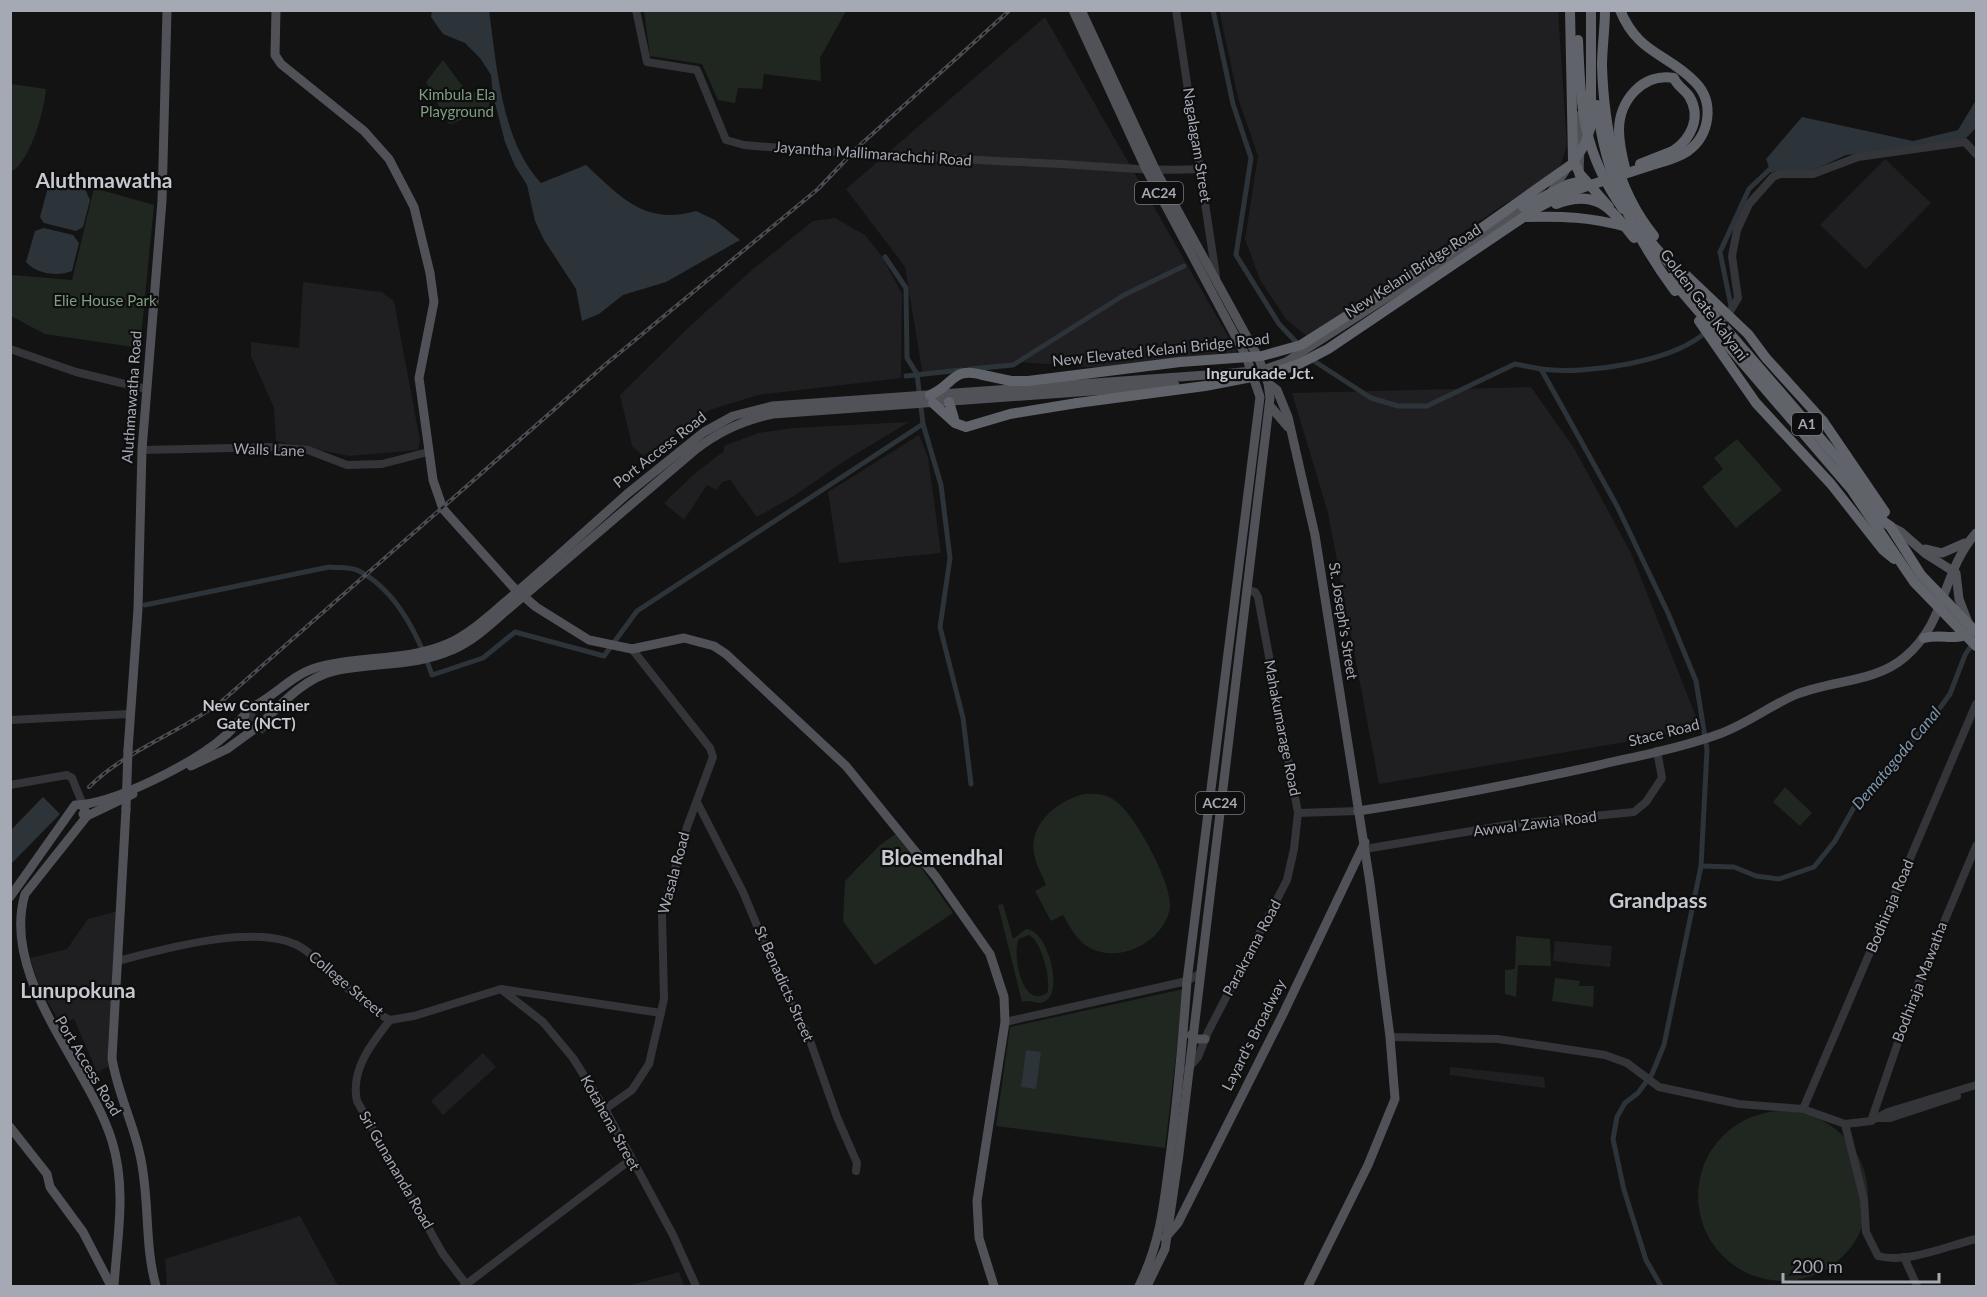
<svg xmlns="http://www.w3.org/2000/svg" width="1987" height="1297" font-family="Lato,sans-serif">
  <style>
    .built { fill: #1f1f21 }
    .green { fill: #1f2720; fill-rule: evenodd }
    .water { fill: #2c3339 }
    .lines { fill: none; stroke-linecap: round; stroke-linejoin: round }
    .canal { stroke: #2c3339; stroke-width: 5 }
    .major-tunnel { stroke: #303134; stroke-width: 9; stroke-dasharray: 9 4.5; stroke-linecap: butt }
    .minor { stroke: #343539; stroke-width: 8 }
    .major { stroke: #505258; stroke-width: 9 }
    .highway { stroke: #60636a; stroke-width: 10 }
    .rail-casing { stroke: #4b4d52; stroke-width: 4 }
    .rail { stroke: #0e0e0f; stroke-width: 1.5; stroke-dasharray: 4.5; stroke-linecap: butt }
    .major-bridge { stroke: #505258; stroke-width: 9 }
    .highway-bridge { stroke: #60636a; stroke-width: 10 }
    .labels { text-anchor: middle; stroke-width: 4.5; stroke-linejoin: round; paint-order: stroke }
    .shield { fill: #0e0e0f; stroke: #787a82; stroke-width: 1.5 }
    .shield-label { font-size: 14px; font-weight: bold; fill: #a5a9b4 }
    .park-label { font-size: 15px; fill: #7d9e80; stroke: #0e0e0f }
    .street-label { font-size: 15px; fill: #a5a9b4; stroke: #0e0e0f }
    .neighbourhood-label { font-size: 16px; font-weight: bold; fill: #c6c8d0; stroke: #0e0e0f }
    .water-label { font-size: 16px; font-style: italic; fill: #7e96ad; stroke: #0e0e0f }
    .district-label { font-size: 21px; font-weight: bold; fill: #c6c8d0; stroke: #0e0e0f }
  </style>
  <rect width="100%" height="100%" fill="#131314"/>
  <g class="built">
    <path d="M1221,10l337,1 9,134 -7,22 -10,12 -47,26 -195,132 -22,-18 -26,-39 -15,-41 13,-83 -20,-58 -18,-84z"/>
    <path d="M1045,17l195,340 -108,13 -113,-8 -96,14 -18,-109 -59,-78z"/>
    <path d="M1885,159l46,44 -65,66 -46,-44z"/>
    <path d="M835,218l30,17 16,20 21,39 -1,84 -143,17 -48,15 -67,46 -11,-10 -12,-51 70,-69 62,-56 61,-49z"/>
    <path d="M303,282l78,10 13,9 26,140 -2,9 -69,6 -73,-15 -2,-33 -23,-52v-14l48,6z"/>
    <path d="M1531,387l43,61 57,105 70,176 -322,55 -51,-271 -36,-120z"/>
    <path d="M909,422l-63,38 -52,36 -37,21 -27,-37 -8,2 -5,8 -10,-5 -23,35 -20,-17 29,-28 31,-24v-5l34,-13 35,-5z"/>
    <path d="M919,435l9,22 13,96 -102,10 -11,-71z"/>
    <path d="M118,911l-10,133 2,22 -13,6 -23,-53 -14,3 -20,-33 -10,-31 37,-9 21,-30z"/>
    <path d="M1555,941l57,5 -2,21 -57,-6z"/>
    <path d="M483,1053l13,14 -53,48 -12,-14z"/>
    <path d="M1450,1067l94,10 1,11 -95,-13z"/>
    <path d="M300,1216l38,70h-171l-2,-27z"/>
    <path d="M679,1272l5,14h-57z"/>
  </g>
  <g class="green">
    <path d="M644,11v-1l202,1 -26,47 1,23 -57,-7 -2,15 -24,-1 -3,15 -17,-3 -16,-36 -52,-8z"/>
    <path d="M443,60l23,31 24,5 -1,12 -38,16 -3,-1 -22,-41z"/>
    <path d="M11,84l35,5c-2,22 -15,71 -35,83z"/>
    <path d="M94,188l60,17 -14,143 -95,-14 -34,-18 1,-41 60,5z"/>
    <path d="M1737,439l45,51 -46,38 -34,-41 21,-18 -9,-11z"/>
    <path d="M1785,787l27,26 -12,13 -27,-24z"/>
    <path d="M1084,794c13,-1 24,0 34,9 18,14 55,82 52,105 -6,33 -48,55 -78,41 -14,-6 -22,-22 -29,-34l-12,6 -16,-30 11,-6c-3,-9 -9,-18 -11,-27 -9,-32 21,-57 49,-64z"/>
    <path d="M897,833l56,80 -78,52 -32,-44 2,-40 35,-36z"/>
    <path d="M1003,904l10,35 13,-10c21,1 36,56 22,70 -9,9 -17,-1 -26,3l-24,-97zM1029,935c12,5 23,46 18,58 -27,18 -35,-45 -28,-54z"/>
    <path d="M1516,936l34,3 1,27 -33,-1 -2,32 -11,-3v-24l10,-1z"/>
    <path d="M1555,978l25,3 -1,5h15l-1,21 -41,-6z"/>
    <path d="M1184,989l-19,159 -169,-22 14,-99z"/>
    <circle cx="1783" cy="1196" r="85"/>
  </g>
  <g class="water">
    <path d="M432,11h57c8,55 12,130 52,172l45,-18c34,31 58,61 110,46l19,9 25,20 -74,42 -43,13 -24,19 -17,7 -6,-32 -32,-49 -9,-19 -8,-36 -12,-19 -10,-24 -12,-47 -2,-20 -11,-17 -15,-15 -22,-9 -12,-17z"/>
    <path d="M1976,100v28l-13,13 -50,9 -67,5 -30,14 -16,4 -20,-3 -9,3 -5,-14 36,-42 111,24 45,-11z"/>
    <path d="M55,182l30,7 5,11 -7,27 -7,4 -32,-8 -4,-6 8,-30z"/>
    <path d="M44,228l29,7 6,8 -7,28c-14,6 -36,3 -46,-9l9,-31z"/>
    <path d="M43,797l17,17 -49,50v-34z"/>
    <path d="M1026,1050l15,2 -5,37 -15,-2z"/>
  </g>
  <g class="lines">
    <g class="canal">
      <path d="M1213,10l20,94 18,54 -15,97 43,69 20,21"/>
      <path d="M885,257l21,31 1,70 10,16 6,50"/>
      <path d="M1731,306l-11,-54 29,-63 21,-20"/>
      <path d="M1311,359l60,39 27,8h29l88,-42 26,5 76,137 51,107 28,68 11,69 -6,116 -37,179 -12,29 -14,19 -13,10 -8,14 -4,22 11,51 22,70 15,26"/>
      <path d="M970,369l43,-4 111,-70 60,-29"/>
      <path d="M1541,369c44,6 135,-7 167,-39"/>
      <path d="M906,376l55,-6"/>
      <path d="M145,605l184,-38c8,1 20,0 28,3 39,19 62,67 75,105l51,-17 32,-26 89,24 33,-45 286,-187 18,61 9,73 -10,69 23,91 8,66"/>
      <path d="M1701,866l33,1 22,9 23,3 35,-12 21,-26 22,-39 74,-82 19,-26 15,-39 11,-17"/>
    </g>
    <g class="major-tunnel">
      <path d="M241,711l11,-10"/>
      <path d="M248,719l12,-10"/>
      <path d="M259,731l11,-10"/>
    </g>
    <g class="minor">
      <path d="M636,10l11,52 50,8 29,70 18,5c99,9 197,13 296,18 54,2 107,9 160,6"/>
      <path d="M1176,10l40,266"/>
      <path d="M1726,318l12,-20 -6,-42 5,-26 12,-26 24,-27 7,-3h33l45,-17 107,-15 11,12"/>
      <path d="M10,349l66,23 70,17"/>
      <path d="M142,450l132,-3 34,3 39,15 35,-1 46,-12"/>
      <path d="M10,720l119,-6"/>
      <path d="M10,785l57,-10 5,3 11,27"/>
      <path d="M697,802l46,90 35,84 30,59 29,82 20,46 -1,8"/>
      <path d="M1298,813l60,-2"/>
      <path d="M1365,849l148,-25 121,-12 12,-10 16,-24 -5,-27"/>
      <path d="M118,961c45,-12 146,-41 187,-11 28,21 53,54 85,70l24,-4 87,-27 160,24"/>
      <path d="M502,990l41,32 30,36 32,51 68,126 23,51"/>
      <path d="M390,1020c-18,23 -40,50 -33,81l86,153 23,30"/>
      <path d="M1005,1022l182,-41 12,-7"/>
      <path d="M1390,1037l108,2 107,16 22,8 32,24 80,17 64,5 42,15 26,-3 17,-9 88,-27"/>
      <path d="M1188,1069l10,-12 10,-25 79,-152 7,-31 4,-36 -40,-216 -3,-5 -8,-2"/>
      <path d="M605,1109l27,-19 17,-26 15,-65 -2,-85 25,-87 26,-70 -3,-9 -78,-99"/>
      <path d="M1803,1109l173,-405"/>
      <path d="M1878,1118h12l67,-22"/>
      <path d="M1871,1121l47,-137 58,-138"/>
      <path d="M1845,1124l19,76 2,32 12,24c29,8 69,-10 98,-17"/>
      <path d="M1904,1257l13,29"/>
      <path d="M464,1286l166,-126"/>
    </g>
    <g class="major">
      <path d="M276,10l-1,45 6,9 83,67 25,28 25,48 16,66 4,29 -15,76 14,102 10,29 70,78 23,20 53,33 43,9 52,-11 30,8 12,8 120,112 90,111 54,77 14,43 1,25 -28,179 2,37 15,48"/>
      <path d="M1073,10l73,159 100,187 14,41 -73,584c-4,56 -9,112 -16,168 -7,52 -9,90 -32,137"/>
      <path d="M1081,10l75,161 102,186 10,26 2,15 -91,756 -14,95 -18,37"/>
      <path d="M1579,175l2,-61"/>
      <path d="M1552,191l15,-23"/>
      <path d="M1268,383l9,7 11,27 27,118 55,348 20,154 5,62 -27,66 -60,121"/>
      <path d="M1270,406l18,21"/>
      <path d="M1890,526l11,6 25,22 30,19 3,26 10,26"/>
      <path d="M1925,549l17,4 23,-10"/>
      <path d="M542,570l85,-76 77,-62 29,-16 39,-10 449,-32 42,-4 23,-8 244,-156"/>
      <path d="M546,577l149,-127c24,-19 48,-30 78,-36l402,-29"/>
      <path d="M256,705c20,-11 37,-30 59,-37 43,-13 90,-6 132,-24 21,-9 38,-25 56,-40"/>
      <path d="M267,718c19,-19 41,-41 67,-47 39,-9 81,-4 118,-21 21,-9 38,-25 55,-40"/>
      <path d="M128,750l10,-141 4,-159 20,-249 5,-191"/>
      <path d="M191,766l36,-17 29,-21"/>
      <path d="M83,805l4,11 -62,78c-25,84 64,172 87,247 15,49 5,97 2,145"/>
      <path d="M126,809l-14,249c5,34 21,64 28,97 10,43 4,89 16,131"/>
      <path d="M1358,811c80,-12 159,-28 237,-45 42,-10 86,-18 127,-33 26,-10 48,-27 73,-38 35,-15 80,-12 110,-38 43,-37 36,-84 71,-124"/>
      <path d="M83,814l4,2 46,-22"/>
      <path d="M10,897l65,-92c40,-1 121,-43 151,-70 7,-6 12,-14 19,-20"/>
      <path d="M1191,1035l6,4h8"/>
      <path d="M10,1127l37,47 3,13 33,45 28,54"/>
      <path d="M1165,1238l13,-15 105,-209 82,-172"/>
    </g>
    <g class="highway">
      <path d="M1570,10l3,150 7,14 29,33"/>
      <path d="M1605,10c0,19 -3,38 -3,56 2,61 13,122 52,170"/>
      <path d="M1620,10c18,44 47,43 75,72 20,20 15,53 -7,69 -12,8 -26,11 -39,15"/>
      <path d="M1578,40c3,68 4,111 45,169"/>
      <path d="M1625,168c-3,-12 -6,-25 -6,-38 0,-29 24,-58 55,-52 3,8 10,11 15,18 13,21 2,43 -16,55"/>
      <path d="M1527,217c37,-1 63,0 100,10"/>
      <path d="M1637,226l203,235 44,61 6,4 31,49 55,57"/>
      <path d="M1670,278l181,211 63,93 62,64"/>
      <path d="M1699,321l57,82 75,81 52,66 11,9"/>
      <path d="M930,395c24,-10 22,-29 53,-20"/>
      <path d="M949,402l5,17"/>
      <path d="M933,403l22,20 11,4 44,-13 67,-11"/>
      <path d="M1823,421l62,91"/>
      <path d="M1924,638c16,-4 28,2 42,-3"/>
    </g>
    <g class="rail-casing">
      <path id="rail" d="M89,787c37,-37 91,-54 133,-86l384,-337 212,-175 41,-43 151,-136"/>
    </g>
    <use href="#rail" class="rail"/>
    <g class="major-bridge">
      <path d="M503,604l39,-34"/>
      <path d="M507,610l39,-33"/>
      <path d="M126,809l2,-59"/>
    </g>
    <g class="highway-bridge">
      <path d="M1597,105c8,71 36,129 78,186"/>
      <path d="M1640,164l33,-13"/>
      <path d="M1556,204c41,-16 55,5 78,34"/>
      <path d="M1523,207l46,-23 16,-4"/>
      <path d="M1687,276l61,58 18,24 57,63"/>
      <path d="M983,375l28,6h17l152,-19 82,-6 39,-11 148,-94 123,-87 13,-20 6,-18v-116"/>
      <path d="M1077,403l128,-17 68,-13 26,-9 29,-15 209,-141 29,-15 83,-27"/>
    </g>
  </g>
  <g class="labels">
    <g class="shield">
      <rect x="1135" y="182" width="48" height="22" rx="4.5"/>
      <rect x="1792" y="413" width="30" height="22" rx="4.5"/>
      <rect x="1196" y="792" width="48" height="22" rx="4.5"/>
    </g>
    <g class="shield-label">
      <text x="1159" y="198">AC24</text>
      <text x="1807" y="429">A1</text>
      <text x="1220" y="808">AC24</text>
    </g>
    <g class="park-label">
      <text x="457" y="100">Kimbula Ela<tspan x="457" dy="17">Playground</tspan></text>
      <text x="105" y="306">Elie House Park</text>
    </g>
    <g class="street-label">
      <text transform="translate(1197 145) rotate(81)" y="5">Nagalagam Street</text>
      <text transform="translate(873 154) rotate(4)" y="5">Jayantha Mallimarachchi Road</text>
      <text transform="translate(1413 271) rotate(-33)" y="5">New Kelani Bridge Road</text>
      <text transform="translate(1704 305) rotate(53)" y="5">Golden Gate Kalyani</text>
      <text transform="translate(1161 350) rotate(-6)" y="5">New Elevated Kelani Bridge Road</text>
      <text transform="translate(132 397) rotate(-86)" y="5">Aluthmawatha Road</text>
      <text transform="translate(269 450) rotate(2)" y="5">Walls Lane</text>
      <text transform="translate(660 450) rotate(-38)" y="5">Port Access Road</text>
      <text transform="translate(1343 621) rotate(81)" y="5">St. Joseph's Street</text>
      <text transform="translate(1282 728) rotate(79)" y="5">Mahakumarage Road</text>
      <text transform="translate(1664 733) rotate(-14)" y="5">Stace Road</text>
      <text transform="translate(1535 824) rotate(-7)" y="5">Awwal Zawia Road</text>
      <text transform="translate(674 873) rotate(-75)" y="5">Wasala Road</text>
      <text transform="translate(1890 906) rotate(-67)" y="5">Bodhiraja Road</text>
      <text transform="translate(1252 948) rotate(-62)" y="5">Parakrama Road</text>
      <text transform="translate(1920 982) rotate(-69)" y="5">Bodhiraja Mawatha</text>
      <text transform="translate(346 984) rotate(40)" y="5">College Street</text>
      <text transform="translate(784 984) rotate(66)" y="5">St Benadicts Street</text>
      <text transform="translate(1254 1035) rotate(-63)" y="5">Layard's Broadway</text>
      <text transform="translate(88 1066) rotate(59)" y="5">Port Access Road</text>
      <text transform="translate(610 1123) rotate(61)" y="5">Kotahena Street</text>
      <text transform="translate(396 1170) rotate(60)" y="5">Sri Gunananda Road</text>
    </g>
    <g class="neighbourhood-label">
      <text x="1260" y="379">Ingurukade Jct.</text>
      <text x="256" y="711">New Container<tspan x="256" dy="18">Gate (NCT)</tspan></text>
    </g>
    <g class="water-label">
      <text transform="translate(1896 758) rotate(-50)" y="6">Dematagoda Canal</text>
    </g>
    <g class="district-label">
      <text x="104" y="188">Aluthmawatha</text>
      <text x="942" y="865">Bloemendhal</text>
      <text x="1658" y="908">Grandpass</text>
      <text x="78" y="998">Lunupokuna</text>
    </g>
  </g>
  <rect width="1987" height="1297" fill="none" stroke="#a5a9b4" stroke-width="24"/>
  <path d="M1783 1273v9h156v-9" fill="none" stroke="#a5a9b4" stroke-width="3"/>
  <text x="1792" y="1273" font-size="18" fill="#a5a9b4" stroke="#0e0e0f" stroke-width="4.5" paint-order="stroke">200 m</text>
</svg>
